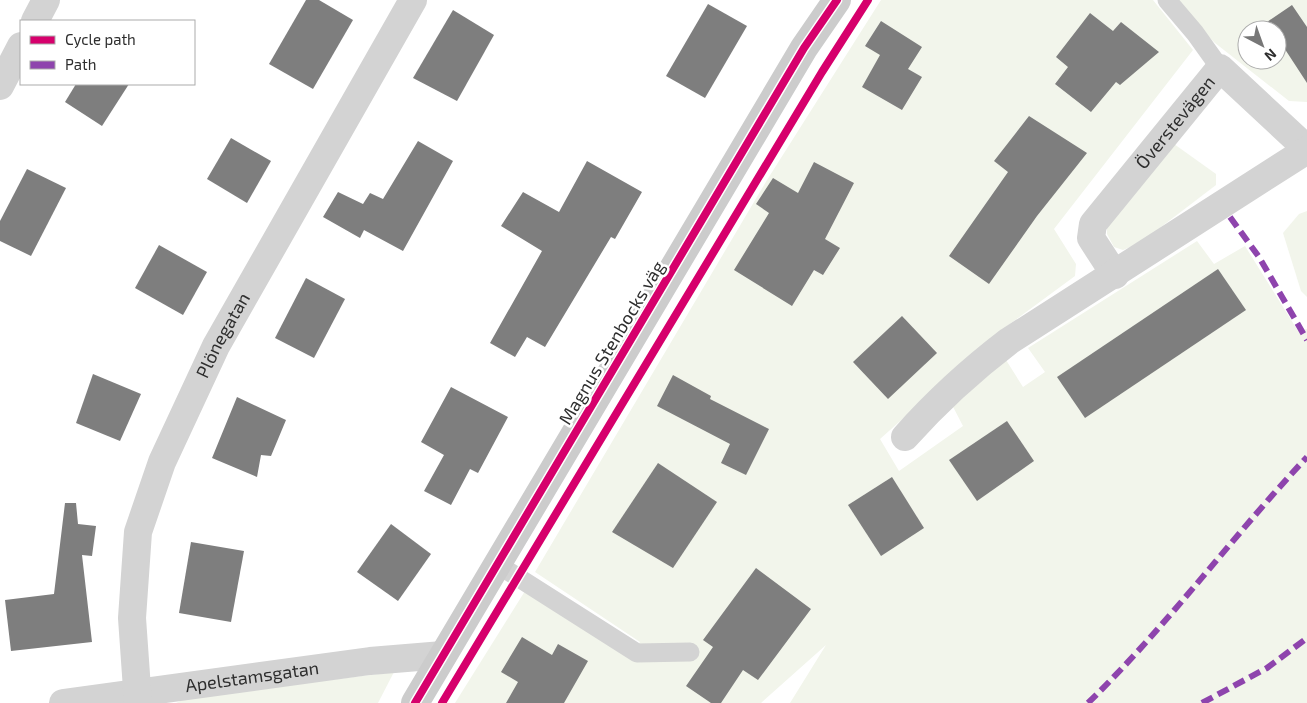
<svg xmlns="http://www.w3.org/2000/svg" width="1307" height="703" font-family="'Exo 2',sans-serif">
  <style>
    .green { fill: #f2f5eb; fill-rule: evenodd }
    .building { fill: #7e7e7e }
    .lines { fill: none; stroke-linecap: round; stroke-linejoin: round }
    .lane { stroke: #d3d3d3; stroke-width: 19 }
    .street { stroke: #d3d3d3; stroke-width: 28 }
    .secondary { stroke: #ccc; stroke-width: 28 }
    .quiet { stroke: #8e44ad; stroke-width: 6; stroke-dasharray: 12 6; stroke-linecap: butt }
    .cycleway-casing { stroke: #fff; stroke-width: 11 }
    .cycleway { stroke: #d6006c; stroke-width: 8 }
    .labels { text-anchor: middle; stroke-width: 5; stroke-linejoin: round; paint-order: stroke }
    .street-label { font-size: 18px; fill: #2e2e2e; stroke: #fff }
  </style>
  <rect width="100%" height="100%" fill="#fff"/>
  <g class="green">
    <path d="M881,0h272l40,50 -139,179 22,35 -1,12 -68,50 -127,113 19,32 64,-45 -13,-25 56,-41 17,27 22,-15 -17,-24 169,-107 17,23 31,-18 53,85 9,-2v374h-517l36,-58 -65,58h-306l70,-112 105,64 10,-13 -105,-70 232,-392z"/>
    <path d="M1171,0h136v102l-18,-1 -74,-58zM1247,30h30v30h-30z"/>
    <path d="M1174,144l42,30v11l-76,58 -17,7 -9,-3 -7,-13v-7z"/>
    <path d="M1307,211v86l-6,-6 -18,-58 16,-19z"/>
    <path d="M394,672l-16,31h-202l11,-5z"/>
  </g>
  <g class="building">
    <path d="M306,0h13l34,20 -40,69 -44,-25z"/>
    <path d="M708,4l39,22 -42,72 -39,-22z"/>
    <path d="M1292,5l15,22v56l-30,-46v-7h-5l-5,-8z"/>
    <path d="M453,10l41,25 -37,66 -44,-23z"/>
    <path d="M1090,13l23,18 8,-9 38,30 -39,33 -4,-3 -25,30 -36,-28 13,-17 -12,-10z"/>
    <path d="M881,21l41,26 -14,22 14,8 -20,33 -40,-23 18,-32 -15,-9z"/>
    <path d="M76,84h53l-27,42 -37,-24z"/>
    <path d="M1029,116l58,37 -50,63 -48,68 -40,-28 59,-84 -14,-11z"/>
    <path d="M231,138l40,23 -24,42 -40,-24z"/>
    <path d="M418,141l35,20 -50,90 -39,-21 -4,8 -37,-21 15,-25 25,12 7,-11 13,6z"/>
    <path d="M587,161l55,31 -27,47 -4,-2 -66,110 -18,-10 -12,20 -25,-14 52,-92 -41,-25 22,-34 36,20z"/>
    <path d="M814,162l40,21 -29,56 15,9 -17,27 -9,-5 -22,36 -58,-36 35,-57 -13,-9 17,-26 25,15z"/>
    <path d="M27,169l39,19 -35,68 -31,-15v-20z"/>
    <path d="M159,245l48,27 -24,43 -48,-27z"/>
    <path d="M1218,269l28,41 -161,108 -28,-41z"/>
    <path d="M306,278l39,21 -31,59 -39,-20z"/>
    <path d="M902,316l35,37 -49,46 -35,-37z"/>
    <path d="M93,374l48,20 -21,47 -44,-18z"/>
    <path d="M673,375l38,21 -1,3 59,30 -23,46 -25,-12 9,-19 -73,-38z"/>
    <path d="M451,387l57,30 -30,56 -8,-4 -19,36 -27,-14 20,-36 -23,-13z"/>
    <path d="M237,397l49,23 -15,36 -10,-1 -4,22 -45,-19z"/>
    <path d="M1007,421l27,40 -57,40 -28,-41z"/>
    <path d="M658,463l59,39 -44,66 -61,-36z"/>
    <path d="M892,477l32,51 -43,28 -33,-51z"/>
    <path d="M65,503h11l2,21 18,2 -4,30 -10,-1 10,87 -81,9 -6,-51 49,-6z"/>
    <path d="M391,524l40,30 -33,47 -41,-29z"/>
    <path d="M191,542l53,9 -13,71 -52,-9z"/>
    <path d="M756,568l55,41 -53,71 -15,-10 -22,33h-10l-25,-17 27,-39 -10,-7z"/>
    <path d="M522,637l30,18 6,-11 30,17 -24,42h-58l12,-21 -17,-10z"/>
  </g>
  <g class="lines">
    <g class="lane">
      <path d="M1167,0l28,33 25,35"/>
      <path d="M497,564l140,89 53,-1"/>
    </g>
    <g class="street">
      <path d="M35,21l11,-21"/>
      <path d="M0,86l21,-40"/>
      <path id="s1" d="M1115,275l-24,-37 2,-14 127,-156 87,81"/>
      <path d="M905,437c32,-36 66,-67 104,-96l298,-191"/>
      <path id="s2" d="M63,703l307,-42 73,-6"/>
      <path id="s3" d="M138,703l-6,-85 6,-86 24,-70 54,-116 197,-346"/>
    </g>
    <path class="secondary" d="M415,703l389,-655 33,-48"/>
    <g class="quiet">
      <path d="M1230,217l29,40 48,83"/>
      <path d="M1088,703c79,-77 144,-166 219,-246"/>
      <path d="M1202,703l65,-35 40,-30"/>
    </g>
    <g class="cycleway-casing">
      <g id="cycleway">
        <path d="M415,703l389,-655 33,-48"/>
        <path d="M442,703l380,-631 46,-72"/>
      </g>
    </g>
    <use href="#cycleway" class="cycleway"/>
  </g>
  <g class="labels">
    <g class="street-label">
      <text dy="6" stroke="none"><textPath href="#s1" startOffset="189">Överstevägen</textPath></text>
      <text dy="6" stroke="none"><textPath href="#s3" startOffset="386">Plönegatan</textPath></text>
      <text transform="translate(612 343) rotate(-59)" y="6">Magnus Stenbocks väg</text>
      <text dy="6" stroke="none"><textPath href="#s2" startOffset="191">Apelstamsgatan</textPath></text>
    </g>
  </g>
  <rect x="20" y="20" width="175" height="65" fill="#ffffff" stroke="#ababab"/>
  <rect x="30" y="36" width="25" height="8" fill="#d6006c" stroke="#ababab"/>
  <text x="65" y="45" font-size="15" fill="#2e2e2e">Cycle path</text>
  <rect x="30" y="61" width="25" height="8" fill="#8e44ad" stroke="#ababab"/>
  <text x="65" y="70" font-size="15" fill="#2e2e2e">Path</text>
  <g transform="translate(1262 45) rotate(139)"><circle r="24" fill="#ffffff" stroke="#ababab"/>
  <path d="M0-4L9 19L0 12L-9 19Z" fill="#777777"/>
  <text y="-8" font-size="14" font-weight="bold" text-anchor="middle" fill="#2e2e2e">N</text>
  </g>
</svg>
